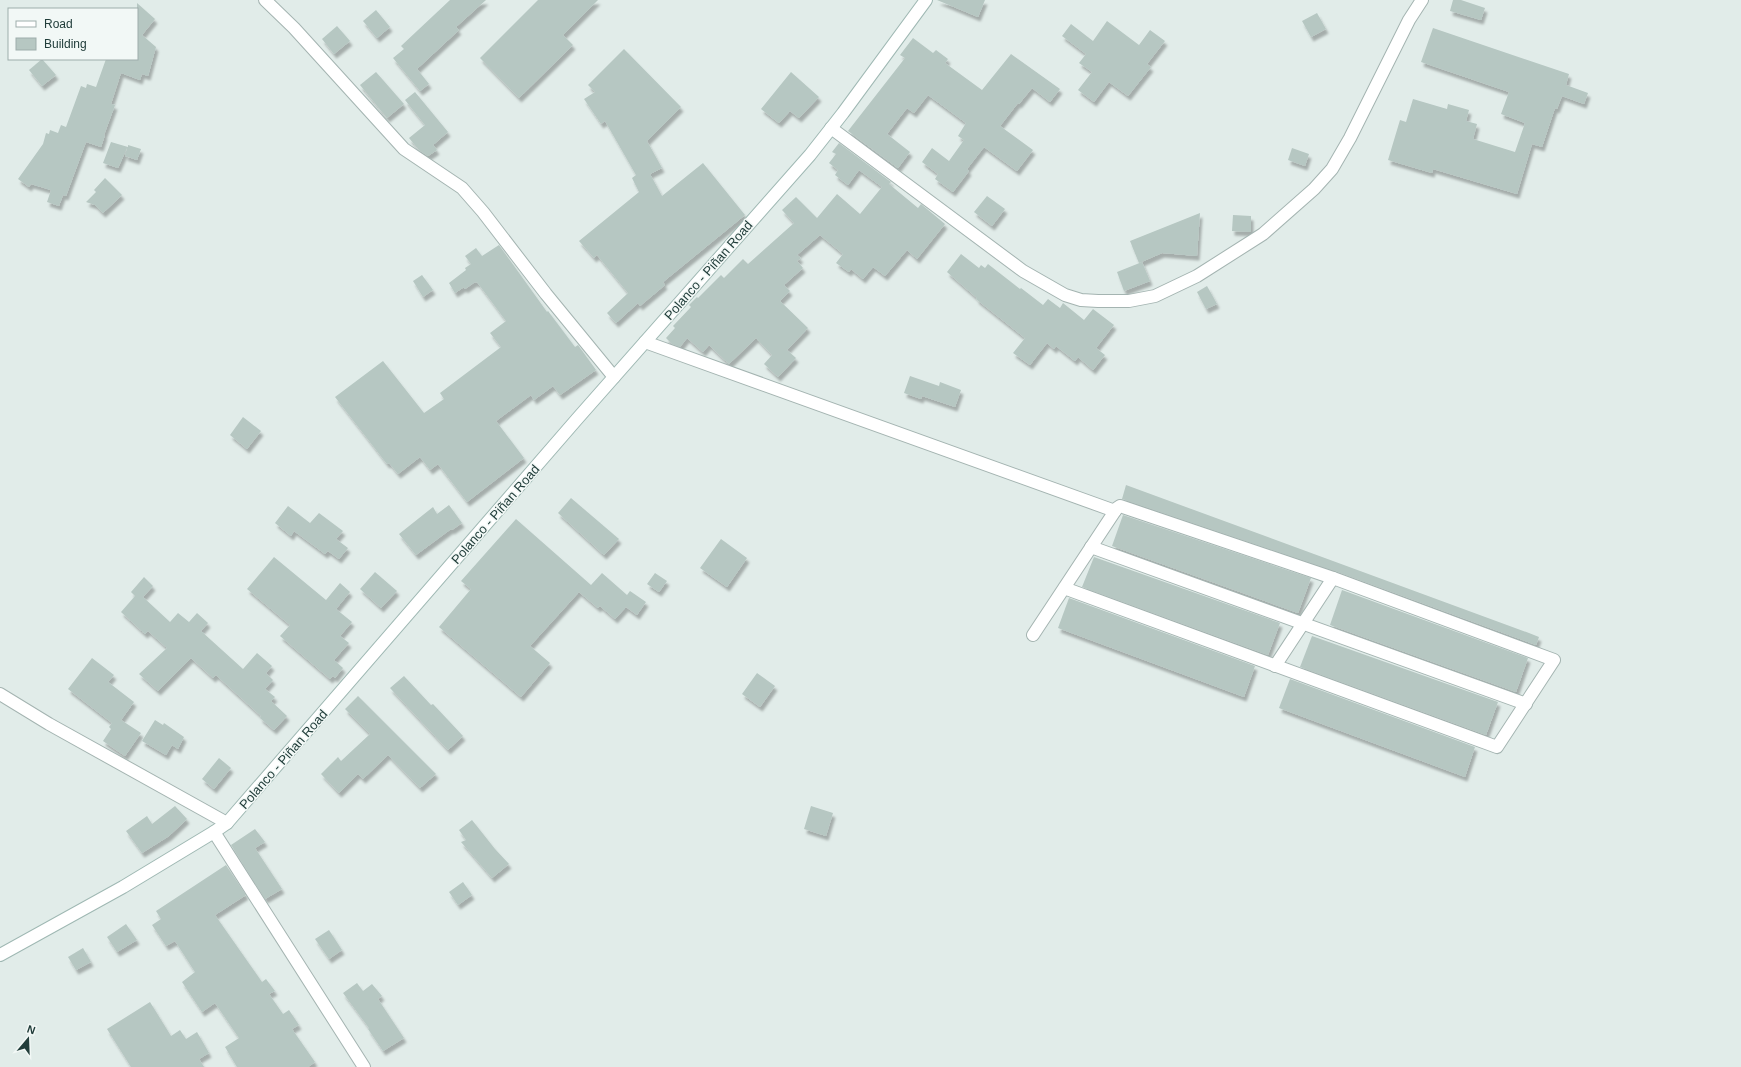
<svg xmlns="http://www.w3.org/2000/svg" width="1741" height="1067" font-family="Arial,sans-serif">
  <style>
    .building { fill: #b6c7c2; filter: url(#shadow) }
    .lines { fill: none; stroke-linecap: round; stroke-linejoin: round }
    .minor-casing { stroke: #a4b4b1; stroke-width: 14 }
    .secondary-casing { stroke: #9fb8b3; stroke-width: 14 }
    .minor { stroke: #fff; stroke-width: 12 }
    .secondary { stroke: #fff; stroke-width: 12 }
    .labels { text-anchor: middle; stroke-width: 3; stroke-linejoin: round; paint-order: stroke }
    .street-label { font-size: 13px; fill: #213d3a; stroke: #f2f8f6 }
  </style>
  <defs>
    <filter id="shadow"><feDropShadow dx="2.5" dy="4.5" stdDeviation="1" flood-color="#0004"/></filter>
  </defs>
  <rect width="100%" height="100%" fill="#e1ece9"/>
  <g class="building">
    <path d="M450,0h36l-30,27 3,3 -42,39 12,15 -9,7 -27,-33 11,-9 -3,-3z"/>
    <path d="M538,0h60l-35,35 10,10 -54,53 -39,-40z"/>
    <path d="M937,0h48l-7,17z"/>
    <path d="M1453,0h8l24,8 -4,12 -31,-9z"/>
    <path d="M137,3l18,16 -13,16 14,12 -8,29 -6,-2 -2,6 -19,-7 -10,31 4,1 -11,30h1l-4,12 -15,-5 -20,54 -3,-1 -4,11 -12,-4 4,-12 -20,-6 -2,3 -11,-8 25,-35 3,-11 3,1 1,-4 8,3 3,-8 5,2 15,-41 5,2 1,-4 9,3 10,-28h31z"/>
    <path d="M376,10l14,17 -13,11 -14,-17z"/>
    <path d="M1317,13l9,16 -15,8 -9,-16z"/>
    <path d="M1107,21l32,24 11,-15 15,11 -18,23 4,3 -23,29 -19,-14 -15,20 -16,-12 14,-18 -13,-9 7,-9 -24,-18 9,-12 22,17z"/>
    <path d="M337,26l13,15 -16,13 -12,-15z"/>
    <path d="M1433,28l136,46 -3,11 22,8 -4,11 -22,-8 -5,13 -2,-1 -13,39 -10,-3 -15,50 -84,-25 -1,4 -44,-13 12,-40 6,2 7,-23 34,10 1,-5 21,6 -3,11 11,3 -4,15 42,13 10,-29 -24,-9 8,-22 -88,-30z"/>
    <path d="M913,38l20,15 3,-3 12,9 -3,4 37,27 29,-36 49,35 -10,13 -18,-14 -13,16 -1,-1 -18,23 33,24 -16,21 -33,-24 -17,22 2,2 -16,21 -18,-13 3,-5 -16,-12 10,-14 17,13 15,-21 -6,-4 8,-13 -38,-28 -14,18 -7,-5 -20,26 23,18 -12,16 -50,-37 57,-73 -5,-3z"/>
    <path d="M624,49l57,58 -34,34 15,27 -12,6 12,22 41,-33 42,52 -82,67 2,3 -25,21 -2,-3 -22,20 -9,-10 21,-20 -31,-38 -3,3 -15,-17 60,-49 -7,-14 4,-3 -31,-54 -4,3 -17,-25 11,-7 -7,-7z"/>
    <path d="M42,59l14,16 -14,11 -13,-16z"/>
    <path d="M376,72l28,32 -17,14 -27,-33z"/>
    <path d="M791,72l28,25 -20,21 -9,-7 -11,12 -18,-14z"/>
    <path d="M415,92l33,40 -15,13 4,5 -9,6 -9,-6 -10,-12 16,-13 -20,-25z"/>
    <path d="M111,142l17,5v-2l13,4 -4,11 -12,-4 2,-8 -9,20 -15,-5z"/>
    <path d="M839,143l52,39 -2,2 29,24 3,-4 24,20 -28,35 -10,-9 -22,26 -12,-9 -10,12 -12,-10 -2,3 -13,-9 7,-9 -23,-19 -23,20 4,3 -4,3 6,7 -19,17 6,6 -10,10 28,27 -21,22 9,8 -18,19 -14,-13 8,-9 -16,-17 -27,26 -20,-19 -6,7 -16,-14 -7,9 -8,-3 -6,-6 9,-10 -2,-2 18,-19 -2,-2 8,-8 1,1 23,-23 3,3 19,-19 5,5 46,-41 -12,-13 14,-13 21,21 20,-24 23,20 22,-27 -23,-17 -11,15 -13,-10 3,-5 -9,-7 7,-9 -4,-2z"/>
    <path d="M1292,148l17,6 -4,12 -17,-6z"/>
    <path d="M105,178l17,17 -19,18 -8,-8 -9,-3 10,-10 -2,-2z"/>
    <path d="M987,196l18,13 -13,17 -18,-14z"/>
    <path d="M1200,213l-3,43 -35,-3 -23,10 -9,-22z"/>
    <path d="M1233,215l18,1v16l-19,-1z"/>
    <path d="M499,245l48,67 1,-1 27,36 3,-2 18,25 -36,25 -7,-9 -19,14 -3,-5 -35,26 28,37 -57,44 -29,-38 -8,6 -10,-13 -22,17 -9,-11 -2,1 -52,-67 48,-36 41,52 20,-14 -4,-6 61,-46 -11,-14 16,-12 -29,-39 -1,1 -1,-1 -10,7 -1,-2 -9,6 -6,-10 17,-13 -1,-2 6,-4 -6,-8 11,-8 6,8z"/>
    <path d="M961,254l18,14 2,-3 4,3 3,-4 32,25 1,-1 22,17 5,-6 12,9 3,-5 21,17 9,-11 21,16 -18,23 9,7 -12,15 -15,-13 -3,4 -19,-15 -2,3 -7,-6 -17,22 -17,-12 12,-15 -49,-39 1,-1 -30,-26z"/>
    <path d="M1142,262l8,19 -26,10 -7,-19z"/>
    <path d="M422,275l11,15 -10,7 -10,-16z"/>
    <path d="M1207,286l10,18 -11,5 -9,-17z"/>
    <path d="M910,376l29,10 1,-4 21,8 -6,17 -33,-11 -1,3 -17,-6z"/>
    <path d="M243,417l18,14 -14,18 -17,-14z"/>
    <path d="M1126,485l403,148 10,4 -3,8 -201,-74 -213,-72z"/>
    <path d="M571,498l48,41 -15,16 -46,-42z"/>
    <path d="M449,505l13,18 -10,7 -1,-1 -35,26 -17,-21 34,-27 4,7z"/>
    <path d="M288,506l22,17 9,-10 24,18 -7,8 12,9 -9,11 -11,-8 -3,3 -31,-23 -3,5 -16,-13z"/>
    <path d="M1123,515l188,63 -13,35 -186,-67z"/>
    <path d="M516,519l75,66 11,-12 25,22 3,-4 16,11 -9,13 -11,-8 -11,12 -15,-13 -2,2 -19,-16 -49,54 20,17 -29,34 -82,-70 32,-38 -10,-8z"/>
    <path d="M721,539l26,19 -20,29 -27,-19z"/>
    <path d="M274,557l52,43 14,-17 10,9 -14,17 16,13 -12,14 9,7 -15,17 9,8 -8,10 -2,-2 -3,3 -50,-43 10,-11 -43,-36z"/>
    <path d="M1094,557l186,66 -12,32 -186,-68z"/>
    <path d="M375,572l22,19 -16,17 -21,-19z"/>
    <path d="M655,573l12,8 -8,11 -12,-8z"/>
    <path d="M144,577l9,9 -10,11 27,25 8,-9 11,9 8,-9 11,10 -7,8 42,38 14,-16 15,13 -6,7 7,7 -8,9 10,8 -4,4 16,15 -13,14 -14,-12 1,-2 -45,-41 -3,3 -22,-20 -33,33 -19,-17 28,-26 -19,-17 -3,3 -24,-22 14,-16 -4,-4z"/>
    <path d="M1342,590l186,68 -12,34 -186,-67z"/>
    <path d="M1069,598l186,68 -11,31 -186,-69z"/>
    <path d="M1312,636l186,66 -12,33 -186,-68z"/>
    <path d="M92,658l22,17 -6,7 26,20 -13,18 20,13 -16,23 -22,-15 8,-12 -2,-2 3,-4 -44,-34z"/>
    <path d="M757,673l18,13 -15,21 -18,-13z"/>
    <path d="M404,676l27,29 2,-1 30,32 -15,14 -58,-62z"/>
    <path d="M1290,679l185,68 -10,30 -186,-69z"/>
    <path d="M358,696l78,78 -16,14 -32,-33 -25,24 -5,-5 -19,19 -18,-19 17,-17 3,4 29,-27 -25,-25z"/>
    <path d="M155,720l8,5 1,-2 20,14 -6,12 -6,-4 -6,10 -24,-14z"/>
    <path d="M219,758l12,10 -17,21 -12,-10z"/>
    <path d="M175,806l12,13 -18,17 -27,17 -16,-22 21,-15 5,8z"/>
    <path d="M811,806l22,7 -7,23 -22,-7z"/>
    <path d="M472,820l23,29 14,15 -17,14 -31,-36 5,-2 -7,-10z"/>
    <path d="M255,829l10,13 -10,6 27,41 -17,10 -34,-54z"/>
    <path d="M226,865l20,30 -31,20 47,67 4,-3 9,12 -6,3 14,20 6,-4 10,15 -7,4 23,33 -7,5h-71l-12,-20 14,-9 -24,-35 -13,9 -20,-30 13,-10 -20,-31 -9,5 -14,-21 9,-6 -5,-8z"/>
    <path d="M463,882l9,13 -14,10 -9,-13z"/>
    <path d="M126,924l11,16 -20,12 -10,-15z"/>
    <path d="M329,930l13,20 -13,9 -14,-20z"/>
    <path d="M83,948l8,14 -15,8 -8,-13z"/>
    <path d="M357,983l6,8 9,-7 10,12 -4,3 26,39 -21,13 -15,-22 1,-1 -26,-35z"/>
    <path d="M150,1002l21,34 9,-6 6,9 11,-7 12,21 -10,6 5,8h-73l-24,-38z"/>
  </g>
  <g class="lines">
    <g class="minor-casing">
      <g id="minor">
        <path d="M265,0l29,28 110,121 58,39 21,24 63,82 68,83"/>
        <path d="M831,128l192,143 42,24 16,5 17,1h31l26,-5 42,-20 66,-42 51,-45 18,-20 18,-31 59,-118 13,-20"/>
        <path d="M645,342l470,169"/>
        <path d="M1091,547l435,157"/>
        <path d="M1033,635l84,-127 3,-2 213,72 221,82 -57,87 -433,-159"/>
        <path d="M1275,666l58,-88"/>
        <path d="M0,694l49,30 178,99"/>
        <path d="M214,832l150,235"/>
      </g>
    </g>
    <g class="secondary-casing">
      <path id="secondary" d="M0,955l123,-68 91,-55 13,-9 350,-404 233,-264 33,-42 83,-113"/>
    </g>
    <use href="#minor" class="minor"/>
    <use href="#secondary" class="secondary"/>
  </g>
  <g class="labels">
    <g class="street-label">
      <text transform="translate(708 270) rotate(-49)" y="5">Polanco - Piñan Road</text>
      <text transform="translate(495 514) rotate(-49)" y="5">Polanco - Piñan Road</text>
      <text transform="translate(283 759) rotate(-49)" y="5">Polanco - Piñan Road</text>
    </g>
  </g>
  <rect x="8" y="8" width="130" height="52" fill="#f2f8f6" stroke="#9eadab"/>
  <rect x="16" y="21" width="20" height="6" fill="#ffffff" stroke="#9eadab"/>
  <text x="44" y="28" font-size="12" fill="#213d3a">Road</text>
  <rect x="16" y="38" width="20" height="12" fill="#b6c7c2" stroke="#9eadab"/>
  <text x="44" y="48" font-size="12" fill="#213d3a">Building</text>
  <g transform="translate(28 1039) rotate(19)" stroke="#f2f8f6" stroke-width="3" paint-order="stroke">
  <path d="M0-3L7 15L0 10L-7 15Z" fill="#213d3a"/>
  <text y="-6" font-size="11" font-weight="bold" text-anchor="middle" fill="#213d3a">N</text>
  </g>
</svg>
